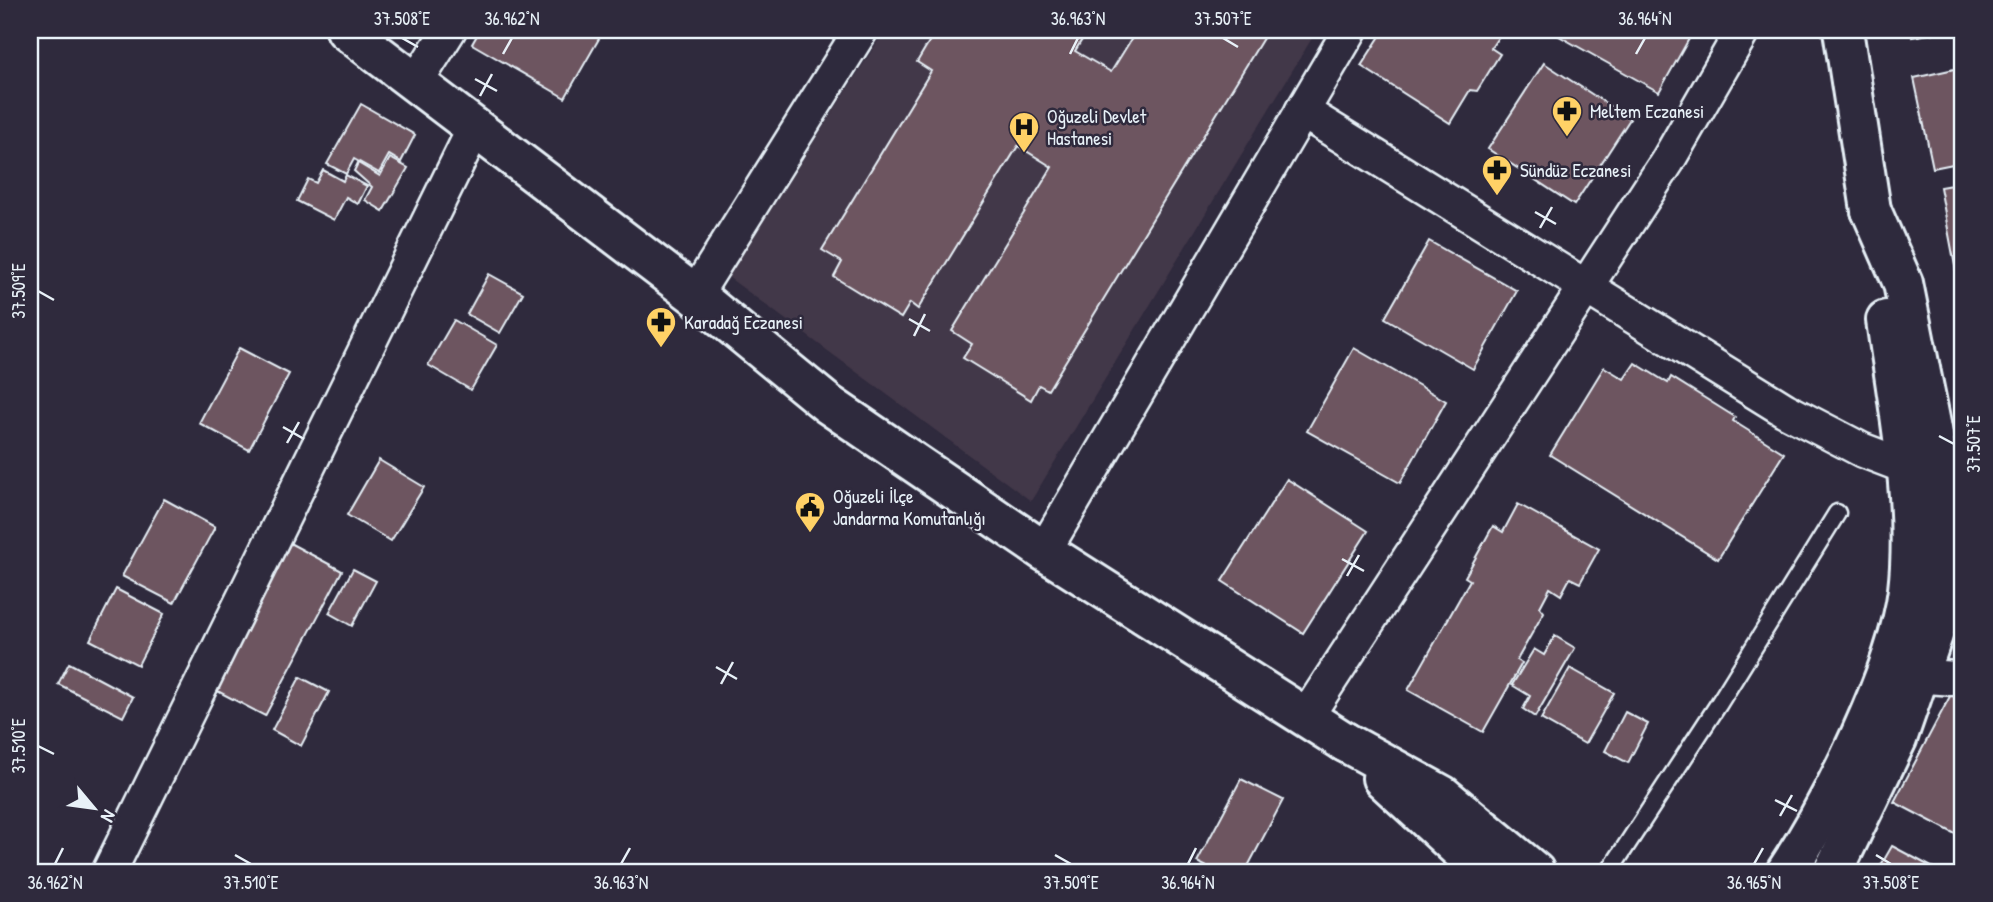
<svg xmlns="http://www.w3.org/2000/svg" width="1993" height="902" font-family="'Patrick Hand',sans-serif">
  <style>
    .built { fill: #423748 }
    .building { fill: #6d5560; stroke: #e8f1f8; stroke-width: 2 }
    .lines { fill: none; stroke-linecap: round; stroke-linejoin: round }
    .lane-casing { stroke: #e8f1f8; stroke-width: 21 }
    .street-casing { stroke: #e8f1f8; stroke-width: 38 }
    .secondary-casing { stroke: #e8f1f8; stroke-width: 44 }
    .highway-casing { stroke: #e8f1f8; stroke-width: 44 }
    .lane { stroke: #2f2a3d; stroke-width: 16 }
    .street { stroke: #2f2a3d; stroke-width: 33 }
    .secondary { stroke: #2f2a3d; stroke-width: 38 }
    .highway { stroke: #2f2a3d; stroke-width: 38 }
    .ticks { fill: none; stroke: #e8f1f8; stroke-width: 2.5 }
    .labels { text-anchor: middle; stroke-width: 5; stroke-linejoin: round; paint-order: stroke }
    .poi-label { font-size: 19px; fill: #e8f1f8; stroke: #2f2a3d; text-anchor: start }
    .neatline { fill: none; stroke: #e8f1f8; stroke-width: 2.5 }
    .ticks-label { font-size: 18px; text-anchor: middle; fill: #e8f1f8 }
  </style>
  <rect width="100%" height="100%" fill="#2f2a3d"/>
  <filter id="ink" filterUnits="userSpaceOnUse"><feTurbulence type="fractalNoise" baseFrequency=".0143" numOctaves="2"/><feDisplacementMap in="SourceGraphic" scale="14" xChannelSelector="R" yChannelSelector="G"/><feConvolveMatrix kernelMatrix="1 2 1 2 8 2 1 2 1" color-interpolation-filters="sRGB"/></filter>
  <g filter="url(#ink)">
    <path class="built" d="M885,30h432l-286,471 -303,-224z"/>
    <g class="building">
      <path d="M480,30h124l-39,68 -93,-54z"/>
      <path d="M936,30h152l-13,21 36,21 26,-42h131l-220,360 -9,-5 -8,15 -68,-42 9,-14 -20,-13 100,-164 -34,-21 -100,163 -8,-6 -9,15 -67,-41 8,-15 -20,-12 109,-179 -14,-9z"/>
      <path d="M1384,30h119l-12,18 9,6 -23,37 -7,-1 -20,33 -89,-57z"/>
      <path d="M1563,30h131l-35,62 -100,-56z"/>
      <path d="M1910,30h41l-39,7z"/>
      <path d="M1544,63l86,56 -56,86 -86,-56z"/>
      <path d="M1963,67v95l-30,6 -19,-90z"/>
      <path d="M361,104l54,31 -14,27 -12,-7 -10,18 -25,-14 -8,15 -19,-10z"/>
      <path d="M390,158l18,10 -25,43 -18,-11 7,-13 -18,-16 4,-8 22,13z"/>
      <path d="M323,170l20,11 3,-6 21,11 -9,18 -12,-7 -12,23 -37,-19 11,-22 8,4z"/>
      <path d="M1963,183v103l-4,1 -19,-100z"/>
      <path d="M1429,241l88,50 -44,78 -88,-51z"/>
      <path d="M489,274l34,19 -23,40 -33,-19z"/>
      <path d="M454,320l43,25 -26,45 -43,-25z"/>
      <path d="M239,348l50,26 -40,76 -50,-27z"/>
      <path d="M1354,348l92,53 -46,82 -93,-52z"/>
      <path d="M1635,363l33,20 3,-6 64,40 -2,4 51,32 -66,106 -168,-104 54,-88 20,12z"/>
      <path d="M379,460l45,27 -33,54 -44,-26z"/>
      <path d="M1287,479l81,52 -65,102 -81,-52z"/>
      <path d="M164,499l51,28 -41,76 -52,-27z"/>
      <path d="M1518,504l81,45 -19,34 -10,-5 -9,17 -11,-7 -10,19 4,5 -27,48 5,3 -39,69 -75,-42 62,-110 -5,-3 28,-51 10,6z"/>
      <path d="M284,540l58,31 -77,145 -59,-31z"/>
      <path d="M353,569l23,12 -24,45 -23,-13z"/>
      <path d="M116,589l48,25 -26,51 -48,-25z"/>
      <path d="M1555,636l20,12 -40,69 -12,-8 7,-13 -18,-11 22,-36 10,6z"/>
      <path d="M69,663l64,34 -10,20 -65,-33z"/>
      <path d="M1570,668l44,25 -29,51 -44,-25z"/>
      <path d="M300,677l29,15 -28,54 -29,-16z"/>
      <path d="M1957,683l6,3v152l-69,-36z"/>
      <path d="M1625,712l23,12 -20,39 -23,-12z"/>
      <path d="M1241,779l42,21 -38,72h-28l-20,-10z"/>
      <path d="M1892,846l49,26h-64z"/>
    </g>
    <g class="lines">
      <g class="lane-casing">
        <path id="lane" d="M1609,872l109,-167 119,-192"/>
      </g>
      <g class="street-casing">
        <g id="street">
          <path d="M415,84l34,-54"/>
          <path d="M1302,111l483,299 77,40 42,16"/>
          <path d="M695,295l166,-265"/>
          <path d="M1044,551l306,-521"/>
          <path d="M1919,676l44,3"/>
          <path d="M1306,717l361,-555 76,-132"/>
          <path d="M109,872l365,-743"/>
        </g>
      </g>
      <g class="secondary-casing">
        <g id="secondary">
          <path d="M346,30l349,265 133,109 216,147 301,191"/>
          <path d="M1843,30l28,180"/>
        </g>
      </g>
      <g class="highway-casing">
        <g id="highway">
          <path d="M1345,742l97,53 93,77"/>
          <path d="M1382,778l102,94"/>
          <path d="M1786,872c45,-68 112,-202 122,-282 10,-85 -10,-185 -22,-270"/>
          <path d="M1833,872l64,-133 46,-133 3,-91 -10,-66 -33,-166 -32,-73"/>
        </g>
      </g>
      <use href="#lane" class="lane"/>
      <use href="#street" class="street"/>
      <use href="#secondary" class="secondary"/>
      <use href="#highway" class="highway"/>
    </g>
  </g>
  <path class="ticks" d="M402,38l16,9M1223,38l15,9M503,54l9,-16M1070,54l8,-16M1636,54l9,-16M475,79l22,12M480,96l12,-22M1535,212l21,12M1540,228l12,-21M38,291l16,9M909,319l21,12M914,336l11,-22M283,427l21,12M1939,436l15,8M287,443l12,-21M1342,559l22,12M1347,576l12,-21M716,667l21,12M721,684l12,-22M38,746l16,8M1775,800l22,11M1780,816l12,-21M235,855l16,9M1055,855l16,9M1876,855l15,9M55,864l8,-16M621,864l9,-16M1188,864l8,-16M1754,864l9,-16"/>
  <defs>
    <g id="pharmacy-pin" transform="scale(1.575)"><path d="M0 17L-7.5 6A9.5 9.5 0 1 1 7.5 6Z" fill="#ffd166" stroke="#2f2a3d"/><path d="M-2-6h4v4h4v4h-4v4h-4v-4h-4v-4h4Z" fill="#111"/></g>
    <g id="hospital-pin" transform="scale(1.575)"><path d="M0 17L-7.5 6A9.5 9.5 0 1 1 7.5 6Z" fill="#ffd166" stroke="#2f2a3d"/><path d="M-5-5h3v3.5h4V-5h3V5h-3V1.5h-4V5h-3Z" fill="#111"/></g>
    <g id="civic-pin" transform="scale(1.575)"><path d="M0 17L-7.5 6A9.5 9.5 0 1 1 7.5 6Z" fill="#ffd166" stroke="#2f2a3d"/><path d="M-.6-6.5H3V-4.5H.6V-3L4-1V1h2V6H-6V1h2V-1L-.6-3ZM-1.2 2.5V6h2.4V2.5Z" fill="#111"/></g>
  </defs>
  <g fill-rule="evenodd">
    <use href="#pharmacy-pin" x="1567" y="111"/>
    <use href="#hospital-pin" x="1024" y="127"/>
    <use href="#pharmacy-pin" x="1497" y="170"/>
    <use href="#pharmacy-pin" x="661" y="322"/>
    <use href="#civic-pin" x="810" y="507"/>
  </g>
  <g class="labels">
    <g class="poi-label">
      <text x="1590" y="118">Meltem Eczanesi</text>
      <text x="1047" y="123">Oğuzeli Devlet<tspan x="1047" dy="22">Hastanesi</tspan></text>
      <text x="1520" y="177">Sündüz Eczanesi</text>
      <text x="684" y="329">Karadağ Eczanesi</text>
      <text x="833" y="503">Oğuzeli İlçe<tspan x="833" dy="22">Jandarma Komutanlığı</tspan></text>
    </g>
  </g>
  <rect width="1993" height="902" fill="none" stroke="#2f2a3d" stroke-width="77"/>
  <g transform="translate(94 808) rotate(119)" stroke="#2f2a3d" stroke-width="5" paint-order="stroke">
  <path d="M0-5L12 26L0 18L-12 26Z" fill="#e8f1f8"/>
  <text y="-10" font-size="19" font-weight="bold" text-anchor="middle" fill="#e8f1f8">N</text>
  </g>
  <rect x="38" y="38" width="1916" height="826" class="neatline"/>
  <g class="ticks-label">
    <text x="402" y="25">37.508°E</text>
    <text x="512" y="25">36.962°N</text>
    <text x="1078" y="25">36.963°N</text>
    <text x="1223" y="25">37.507°E</text>
    <text x="1645" y="25">36.964°N</text>
    <text transform="translate(19 291) rotate(-90)" y="6">37.509°E</text>
    <text transform="translate(1974 444) rotate(-90)" y="6">37.507°E</text>
    <text transform="translate(19 746) rotate(-90)" y="6">37.510°E</text>
    <text x="55" y="889">36.962°N</text>
    <text x="251" y="889">37.510°E</text>
    <text x="621" y="889">36.963°N</text>
    <text x="1071" y="889">37.509°E</text>
    <text x="1188" y="889">36.964°N</text>
    <text x="1754" y="889">36.965°N</text>
    <text x="1891" y="889">37.508°E</text>
  </g>
</svg>
